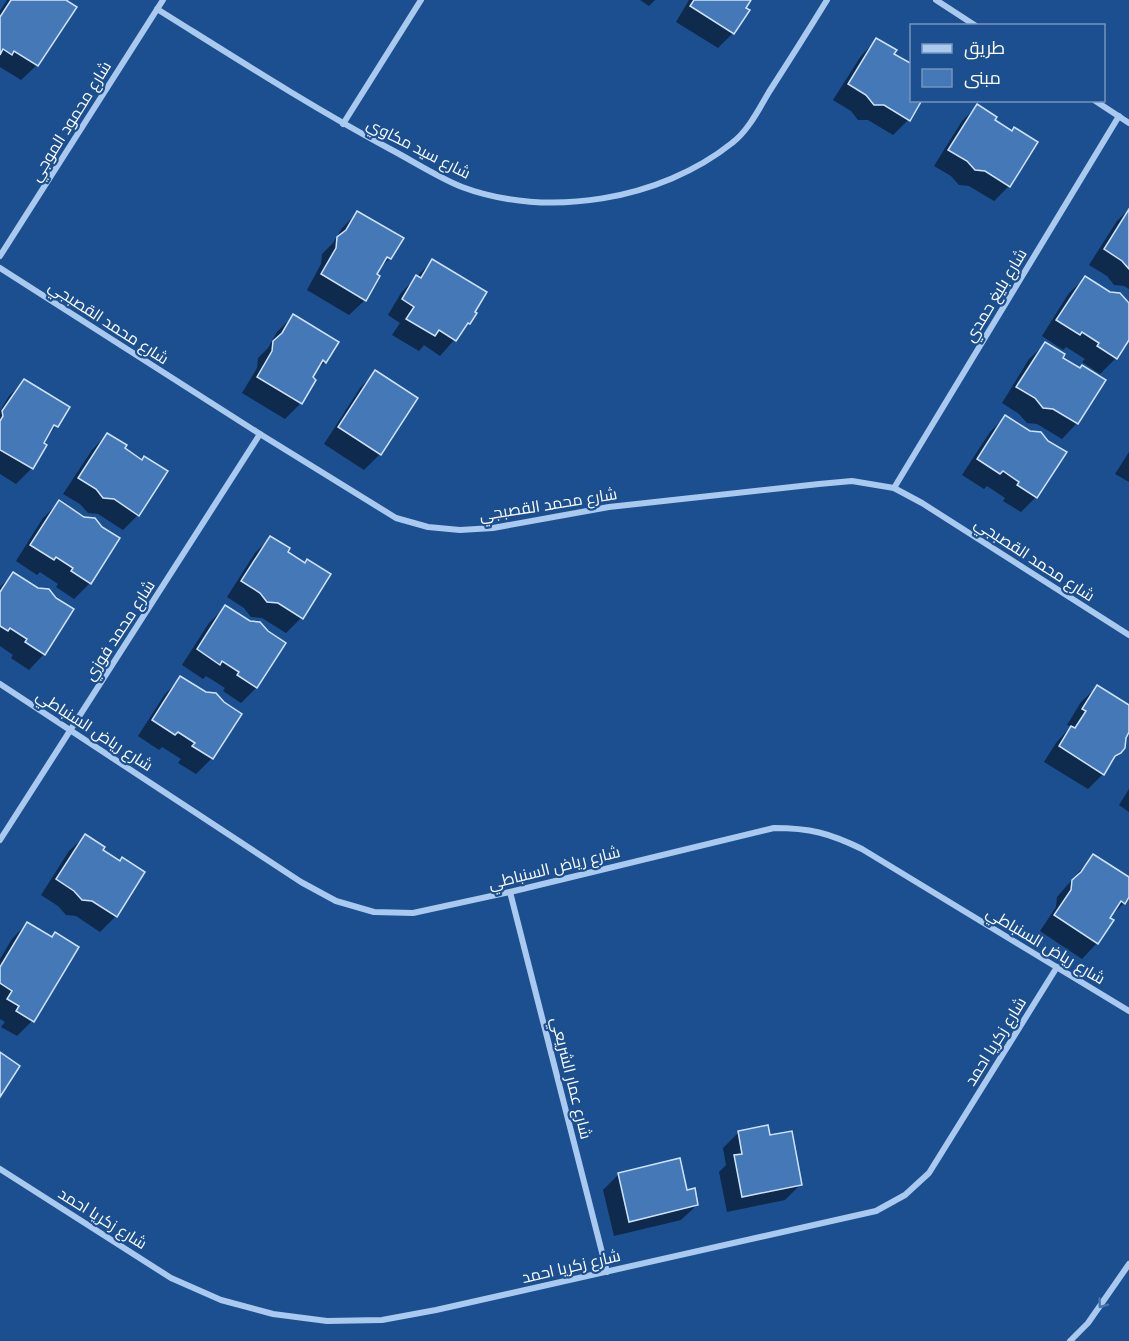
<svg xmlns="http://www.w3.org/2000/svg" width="1129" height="1341" font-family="Figtree,Cairo,sans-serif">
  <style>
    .shadow { fill: #0007 }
    .building { fill: #4478b7; stroke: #cfe3fa; stroke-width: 1.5 }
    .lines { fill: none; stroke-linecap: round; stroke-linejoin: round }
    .minor { stroke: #a9c9ee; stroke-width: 6 }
    .oneway { stroke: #4674ac }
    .labels { text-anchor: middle; stroke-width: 4.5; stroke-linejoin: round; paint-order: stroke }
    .street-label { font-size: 16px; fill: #fff; stroke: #1b4f8f }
  </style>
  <rect width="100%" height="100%" fill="#1b4f8f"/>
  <g class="shadow">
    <path d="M7,0h56l-26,65 -16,15 -21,-13v-56z"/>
    <path d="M640,0h15l-6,6z"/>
    <path d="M689,0h62l-5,5 -13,28 -15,15 -42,-26z"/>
    <path d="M876,40l16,14 16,66 -15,15 -25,-15h-10l-7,-9 -18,-11 28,-44z"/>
    <path d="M977,106l16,15 16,65 -15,15 -25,-15 -10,-1 -8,-9 -17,-10 28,-45z"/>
    <path d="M1129,209v80l-5,-3 -10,-1 -7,-9 -18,-11 28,-44z"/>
    <path d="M357,213l44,26 -11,19 -14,14 -11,28 -16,15 -42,-25 14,-26 1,-10 11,-11 9,-15z"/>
    <path d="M432,261l37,62 -29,33 -16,-11 -5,6 -27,-16 8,-12 -12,-8 13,-22z"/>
    <path d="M1085,278l44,27v33l-13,20 -16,16 -18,-12 3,-3 -19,-12 -3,3 -21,-14 27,-43z"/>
    <path d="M293,316l32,46 -12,12 -12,29 -16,16 -43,-26 15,-25 1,-10 10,-10 9,-16z"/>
    <path d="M1045,344l16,14 16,65 -15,16 -25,-15 -10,-1 -8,-9 -17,-11 27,-44z"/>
    <path d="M376,372l40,26 -36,56 -16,16 -40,-26 36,-56z"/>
    <path d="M24,381l44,26 -12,19 -14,17 3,2 -13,23 -16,16 -16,-10v-63l9,-15z"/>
    <path d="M1005,417l31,80 -15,15 -18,-11 2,-3 -18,-12 -3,3 -22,-14 28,-43z"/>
    <path d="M107,434l16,15 15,66 -15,15 -25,-16 -10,-1 -8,-9 -17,-10 29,-44z"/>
    <path d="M1129,452v30l-14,-8z"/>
    <path d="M59,502l31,81 -16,16 -18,-12 2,-3 -18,-12 -3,3 -21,-14 27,-43z"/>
    <path d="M270,538l16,14 15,66 -15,15 -24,-15 -11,-1 -7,-9 -17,-11 28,-44z"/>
    <path d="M13,574l31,80 -15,16 -18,-12 2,-3 -13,-9v-59z"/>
    <path d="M225,607l59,36 -28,45 -15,15 -18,-12 2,-3 -19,-12 -3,3 -21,-14 27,-42z"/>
    <path d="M181,678l59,36 -28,44 -16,16 -18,-11 3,-4 -19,-12 -3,3 -21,-14 27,-42z"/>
    <path d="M1097,687l32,19v23l-9,23 -10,10 -7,12 -15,15 -44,-27 12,-19 15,-17 -4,-1 14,-23z"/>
    <path d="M1129,789v23l-10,-7z"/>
    <path d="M85,836l16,14 15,66 -16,16 -24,-16 -10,-1 -8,-9 -17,-11 28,-44z"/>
    <path d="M1093,856l36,23v15l-5,9 -16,16 -11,24 -15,16 -42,-28 16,-24 1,-10z"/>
    <path d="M27,923l5,98 -15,15 -16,-9 4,-5 -5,-3v-60l12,-20z"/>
    <path d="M739,1132l30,5 31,48 -15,15 -58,12 -8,-40 7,-7 -3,-17z"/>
    <path d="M619,1174l78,31 -16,15 -67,16 -11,-46z"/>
  </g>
  <g class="building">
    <path d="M11,0h55l11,7 -39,59 -24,-15 -2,4 -9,-6 -3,6v-38z"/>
    <path d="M694,0h57l-5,8 4,2 -16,24 -44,-28z"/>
    <path d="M876,38l21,12 -3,4 18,10v36h10l-12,21 -26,-16h-10l-8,-10 -18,-11z"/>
    <path d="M977,104l20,13 -2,3 17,11 2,-4 24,15 -28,45 -25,-16 -10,-1 -8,-9 -19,-11z"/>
    <path d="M1129,209v60l-7,-8 -18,-12z"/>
    <path d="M357,211l47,27 -13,21 -4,-2 -10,17 3,2 -14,25 -45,-27 15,-26 1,-11 9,-7z"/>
    <path d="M432,259l55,33 -12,20 2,1 -7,11 -2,-1 -12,18 -17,-11 -4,6 -29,-17 8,-12 -12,-8 14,-24 5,3z"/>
    <path d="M1085,276l25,16 10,1 9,10v37l-12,19 -20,-13 2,-3 -17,-11 -2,3 -24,-15z"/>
    <path d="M293,314l46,28 -13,21 -3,-3 -10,17 3,3 -14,24 -45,-27 15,-26 1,-10 9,-8z"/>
    <path d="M1045,342l20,12 -2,4 17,10 2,-3 24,15 -28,44 -25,-15 -10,-1 -8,-10 -19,-11z"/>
    <path d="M375,370l43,28 -37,57 -43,-28z"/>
    <path d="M24,379l46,28 -12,20 -4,-2 -10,18 3,2 -14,24 -33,-19v-29l3,-5 -1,-5z"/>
    <path d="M1005,415l25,16 11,1 7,9 19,11 -30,46 -20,-13 2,-3 -16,-11 -3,3 -23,-15z"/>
    <path d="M107,433l20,12 -2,3 17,12 2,-4 24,15 -29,45 -25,-17 -11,-1 -7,-9 -18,-11z"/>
    <path d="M59,500l25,17 11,1 7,9 18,11 -29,46 -20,-13 2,-3 -17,-11 -2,3 -24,-15z"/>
    <path d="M270,536l20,12 -2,4 17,11 2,-4 24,15 -28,45 -25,-16 -11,-1 -7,-9 -19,-12z"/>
    <path d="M13,572l25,16 11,1 7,9 18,11 -29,46 -20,-13 2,-3 -17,-11 -2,3 -8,-5v-34z"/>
    <path d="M225,605l25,16 10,1 8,9 18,12 -29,45 -20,-13 2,-3 -17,-11 -2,4 -23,-16z"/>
    <path d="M180,676l26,16 10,1 8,9 18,12 -29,45 -21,-13 3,-3 -17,-11 -3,3 -23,-15z"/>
    <path d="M1097,685l32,20v27l-3,6 -1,10 -4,5 -6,3 -11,19 -45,-29 12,-20 4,2 11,-17 -4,-2z"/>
    <path d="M85,834l20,13 -2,3 17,11 2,-4 23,15 -28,45 -25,-16 -10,-1 -8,-9 -18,-12z"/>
    <path d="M1093,854l36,23v20l-4,7 -4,-3 -11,17 4,2 -16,24 -44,-29 17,-25 1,-10 9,-8z"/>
    <path d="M27,922l25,15 3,-5 24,15 -45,75 -18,-11 3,-5 -12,-7 5,-8 -12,-8v-16z"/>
    <path d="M0,1052l20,14 -20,31z"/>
    <path d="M768,1125l2,10 22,-4 10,54 -60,12 -8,-42 8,-1 -4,-23z"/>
    <path d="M680,1158l7,32 8,-2 3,17 -69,17 -11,-49z"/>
  </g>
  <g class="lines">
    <g class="minor">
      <path d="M936,0l40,26"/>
      <path d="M157,9c77,48 153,97 233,140 23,12 47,28 72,38 85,32 199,13 270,-44 16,-12 27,-34 37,-51 20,-31 39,-61 58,-92"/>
      <path d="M1094,100l35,23"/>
      <path d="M343,124l78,-124"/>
      <path d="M0,256l163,-256"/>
      <path d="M0,268l260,166 136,84 32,9 32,3 33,-2 116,-21 210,-23 33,-3 42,7 28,15 207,132"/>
      <path d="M894,488l225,-372"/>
      <path d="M0,684l301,198 35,19 38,11 39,1 97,-21 264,-64c36,0 55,5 88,21l267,162"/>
      <path d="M0,840l260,-406"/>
      <path d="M510,892l97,380"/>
      <path d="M0,1169l171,109 50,22 52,14 54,7 55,-1 54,-10 440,-99 29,-16 24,-22 128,-206"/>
      <path d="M1070,1341l18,-18 41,-59"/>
    </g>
  </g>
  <defs><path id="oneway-chevron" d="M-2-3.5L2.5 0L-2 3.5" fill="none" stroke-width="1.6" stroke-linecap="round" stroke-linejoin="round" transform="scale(1.5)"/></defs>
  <use class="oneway" href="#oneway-chevron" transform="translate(1102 1304) rotate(126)"/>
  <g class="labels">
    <g class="street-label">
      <text transform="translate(70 121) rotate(-58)" y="6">شارع محمود الموجي</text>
      <text transform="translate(419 148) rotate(27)" y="6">شارع سيد مكاوي</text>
      <text transform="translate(995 295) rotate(-59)" y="6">شارع بليغ حمدي</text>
      <text transform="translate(109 322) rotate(33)" y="6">شارع محمد القصبجي</text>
      <text transform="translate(548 504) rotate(-9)" y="6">شارع محمد القصبجي</text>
      <text transform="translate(1035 559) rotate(33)" y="6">شارع محمد القصبجي</text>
      <text transform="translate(119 630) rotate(-57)" y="6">شارع محمد فوزي</text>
      <text transform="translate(95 730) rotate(33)" y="6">شارع رياض السنباطي</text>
      <text transform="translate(554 867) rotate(-14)" y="6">شارع رياض السنباطي</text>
      <text transform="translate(1046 945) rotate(31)" y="6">شارع رياض السنباطي</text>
      <text transform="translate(995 1041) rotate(-58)" y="6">شارع زكريا احمد</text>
      <text transform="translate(572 1078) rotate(76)" y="6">شارع عمار الشريعي</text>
      <text transform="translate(103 1218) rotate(32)" y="6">شارع زكريا احمد</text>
      <text transform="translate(571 1266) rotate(-13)" y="6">شارع زكريا احمد</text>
    </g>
  </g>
  <rect x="910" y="24" width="195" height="78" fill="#1b4f8f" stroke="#7695bc" stroke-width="1.5"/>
  <rect x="922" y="44" width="30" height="9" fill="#a9c9ee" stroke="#7695bc" stroke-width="1.5"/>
  <text x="964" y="54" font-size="18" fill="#ffffff">طريق</text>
  <rect x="922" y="69" width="30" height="18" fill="#4478b7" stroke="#7695bc" stroke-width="1.5"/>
  <text x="964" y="84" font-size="18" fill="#ffffff">مبنى</text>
</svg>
